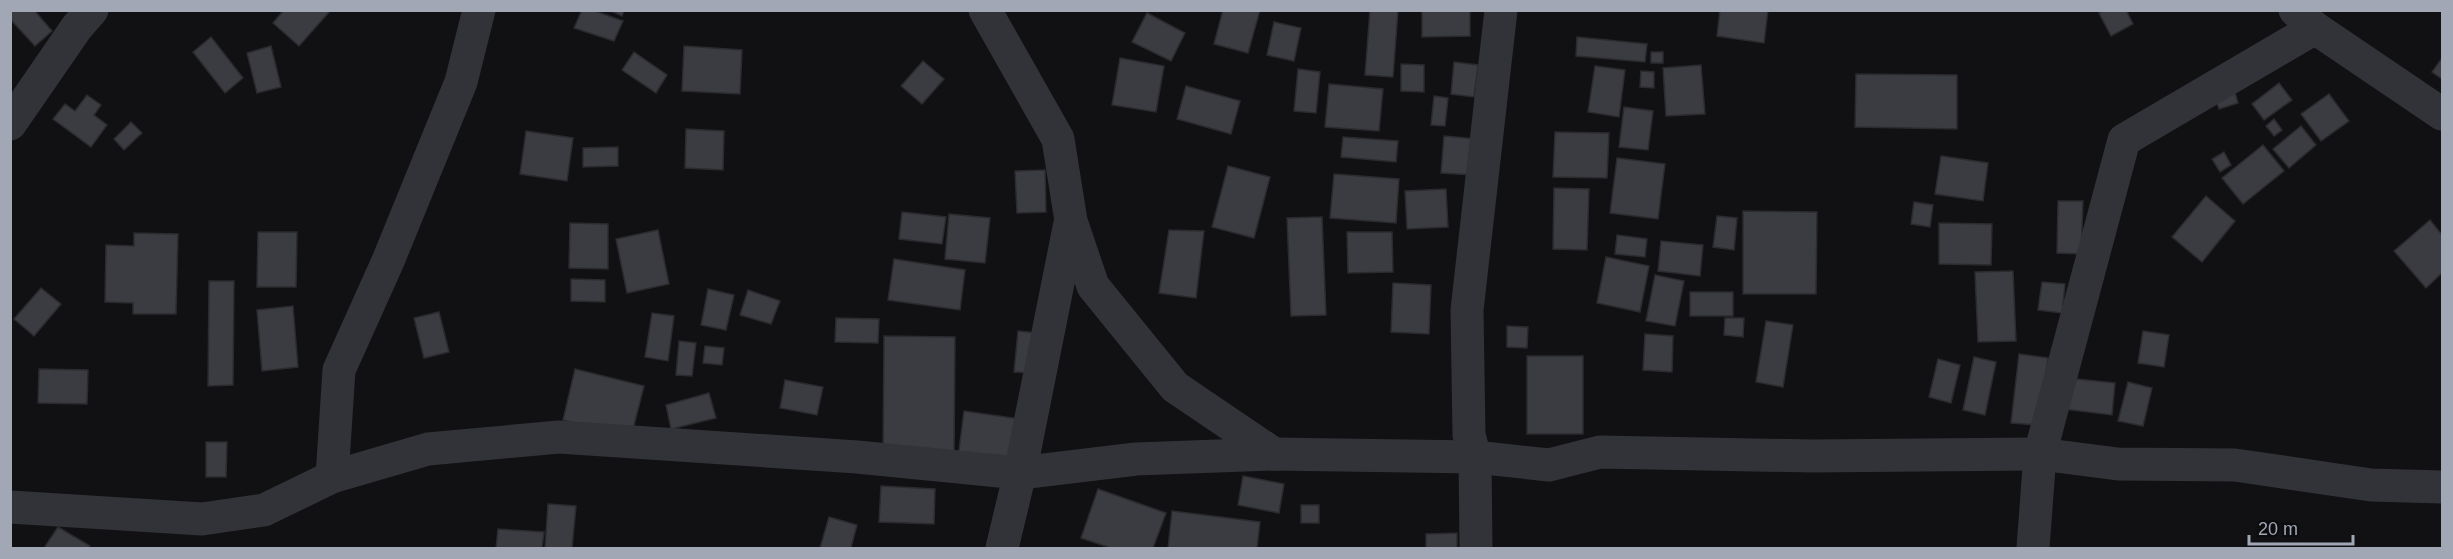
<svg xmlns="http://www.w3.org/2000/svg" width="2453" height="559" font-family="Helvetica,sans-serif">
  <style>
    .building { fill: #3b3c41; stroke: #2b2b2f; stroke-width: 1.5 }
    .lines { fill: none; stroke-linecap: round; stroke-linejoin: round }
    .minor { stroke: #323338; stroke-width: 33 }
    .tertiary { stroke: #323338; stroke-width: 33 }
  </style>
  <rect width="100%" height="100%" fill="#111113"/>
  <g class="building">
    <path d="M10,10h24l18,21 -17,15 -25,-27z"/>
    <path d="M284,10h45l1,1 -31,35 -26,-23z"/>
    <path d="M582,10h10l31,11 -9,20 -40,-13z"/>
    <path d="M609,10h15l-2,6z"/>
    <path d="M1223,10h37l-12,43 -34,-9z"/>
    <path d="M1370,10h28l-5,67 -28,-2z"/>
    <path d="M1422,10h48v26l-48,1z"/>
    <path d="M1720,10h48l-4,33 -47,-7z"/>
    <path d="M2105,10h21l7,14 -22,12 -12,-23z"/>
    <path d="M1147,13l38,20 -14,28 -39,-19z"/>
    <path d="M1274,22l27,6 -7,33 -27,-6z"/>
    <path d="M211,37l32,41 -18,15 -32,-41z"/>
    <path d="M1577,37l70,7 -2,18 -69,-6z"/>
    <path d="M271,46l10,41 -24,6 -10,-40z"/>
    <path d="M684,46l58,4 -2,44 -58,-3z"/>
    <path d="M634,52l33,23 -11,18 -34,-23z"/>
    <rect x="1651" y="52" width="12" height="11"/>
    <path d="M1120,58l44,8 -8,46 -44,-7z"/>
    <path d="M2442,58v21l-10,-7z"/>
    <path d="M923,61l21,18 -22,25 -21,-18z"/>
    <path d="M1454,62l24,3 -4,32 -23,-3z"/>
    <path d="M1401,64l23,1v27l-23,-1z"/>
    <path d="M1701,65l4,49 -39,2 -3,-48z"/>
    <path d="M1595,66l30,4 -6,47 -31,-5z"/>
    <path d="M1298,69l22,3 -4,41 -22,-2z"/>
    <path d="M1641,71l13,1v16l-14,-1z"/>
    <path d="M1856,74l101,1v54l-102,-2z"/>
    <path d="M2279,83l13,17 -28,20 -12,-16z"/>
    <path d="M1329,84l54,5 -4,42 -54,-4z"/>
    <path d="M1186,86l54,15 -9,33 -54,-15z"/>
    <path d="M2233,86l5,17 -19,6 -6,-17z"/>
    <path d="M2329,94l20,27 -28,20 -20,-27z"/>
    <path d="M87,95l14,10 -7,10 13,10 -16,22 -38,-28 12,-15 10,7z"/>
    <path d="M1434,96l14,2 -3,28 -14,-1z"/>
    <path d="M1624,107l29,4 -5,39 -29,-3z"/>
    <path d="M2274,119l8,11 -8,6 -8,-10z"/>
    <path d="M131,122l11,11 -18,17 -10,-11z"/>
    <path d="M2301,126l15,19 -27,23 -16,-19z"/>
    <path d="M686,129l38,2 -1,39 -38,-2z"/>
    <path d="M526,131l47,7 -6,43 -47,-7z"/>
    <path d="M1555,132l54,1 -2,45 -54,-1z"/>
    <path d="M1444,136l33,3 -3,36 -33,-2z"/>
    <path d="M1343,137l55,4 -2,21 -55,-5z"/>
    <path d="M2263,145l21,26 -41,33 -21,-26z"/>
    <path d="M618,147v19l-35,1v-19z"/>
    <path d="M2224,152l7,13 -11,7 -8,-13z"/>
    <path d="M1941,156l47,7 -5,38 -48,-7z"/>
    <path d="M1617,158l48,6 -7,55 -48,-6z"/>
    <path d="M1228,166l42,11 -16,61 -42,-11z"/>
    <path d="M1045,170l1,42 -29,1 -2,-42z"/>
    <path d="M1334,174l65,5 -3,44 -66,-5z"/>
    <path d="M1554,188l35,1 -2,61 -34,-1z"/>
    <path d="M1446,189l2,38 -41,2 -2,-38z"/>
    <path d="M2206,196l29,25 -33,41 -30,-25z"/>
    <path d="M2058,201h25l-2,53 -24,-1z"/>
    <path d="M1914,202l19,3 -3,22 -19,-3z"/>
    <path d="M1743,211l74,1 -1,82h-73z"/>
    <path d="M902,212l44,5 -4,27 -43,-5z"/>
    <path d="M949,214l41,4 -5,45 -40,-4z"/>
    <path d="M1717,216l20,2 -3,32 -21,-3z"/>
    <path d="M1322,217l4,98 -35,1 -4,-98z"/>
    <path d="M2430,220l12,15v38l-16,15 -32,-37z"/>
    <path d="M570,223l38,1v45l-39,-1z"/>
    <path d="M1939,223l53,1 -1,41 -52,-1z"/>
    <path d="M658,230l11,54 -42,9 -11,-54z"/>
    <path d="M1169,230l35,1 -8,67 -37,-5z"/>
    <path d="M258,232h39l-1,55h-39z"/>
    <path d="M1347,232h45l1,40 -45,1z"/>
    <path d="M134,233l44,1 -2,80h-43v-11l-28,-1 1,-57 28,1z"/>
    <path d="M1617,235l30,4 -2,18 -30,-3z"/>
    <path d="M1661,241l42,4 -3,31 -42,-5z"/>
    <path d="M1606,257l43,9 -9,46 -43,-9z"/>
    <path d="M894,259l71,11 -5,40 -72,-10z"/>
    <path d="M2013,271l3,70 -38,1 -3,-70z"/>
    <path d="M1655,275l29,6 -9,45 -29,-5z"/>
    <path d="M571,279l34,1v22l-34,-1z"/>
    <path d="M209,281h25l-1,104 -25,1z"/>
    <path d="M2042,282l23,2 -3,29 -24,-3z"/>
    <path d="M1393,283l38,2 -2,49 -38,-2z"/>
    <path d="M41,288l20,16 -27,32 -20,-17z"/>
    <path d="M708,289l26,6 -8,35 -25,-5z"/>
    <path d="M748,290l32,11 -9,23 -31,-9z"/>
    <rect x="1690" y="292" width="43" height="24"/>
    <path d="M293,306l5,61 -36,4 -5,-61z"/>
    <path d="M439,312l10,40 -25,6 -10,-40z"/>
    <path d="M652,313l22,3 -6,45 -23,-4z"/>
    <path d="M836,318l43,1 -1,24 -43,-1z"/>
    <path d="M1725,318h19l-1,19 -19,-2z"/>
    <path d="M1766,321l27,4 -10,62 -27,-5z"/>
    <path d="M1507,326l21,1 -1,21 -20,-1z"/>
    <path d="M1018,331l19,2 -4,40 -19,-1z"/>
    <path d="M2143,331l26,4 -5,32 -26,-4z"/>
    <path d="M1645,334l28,2 -1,36 -29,-2z"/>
    <path d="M884,336l71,1 -1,121h-71z"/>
    <path d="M679,341l17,2 -4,33 -16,-1z"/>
    <path d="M705,346l19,2 -2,17 -19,-2z"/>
    <path d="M2019,354l29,4 -10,67 -27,-2z"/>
    <rect x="1527" y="356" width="56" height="78"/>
    <path d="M1974,357l22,5 -11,53 -22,-5z"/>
    <path d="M1938,359l22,6 -9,38 -22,-6z"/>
    <path d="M39,369l49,1 -1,34 -49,-1z"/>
    <path d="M575,369l69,17 -13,51 -68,-17z"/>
    <path d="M2067,378l48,5 -3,32 -48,-6z"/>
    <path d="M785,380l38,7 -6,28 -37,-7z"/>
    <path d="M2128,382l24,6 -9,38 -25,-5z"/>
    <path d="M709,393l7,25 -45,11 -5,-24z"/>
    <path d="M964,411l56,8 -7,46 -55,-7z"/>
    <path d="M206,442h21l-1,35h-20z"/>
    <path d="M1243,476l41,8 -5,29 -41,-8z"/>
    <path d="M881,486l54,3 -1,35 -55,-2z"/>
    <path d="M1098,489l68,24 -13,35h-42l-30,-10z"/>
    <path d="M548,504l28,2 -4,42h-27z"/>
    <rect x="1301" y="505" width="18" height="18"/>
    <path d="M1172,511l88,11 -3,26h-89z"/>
    <path d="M829,517l28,8 -6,23h-31z"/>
    <path d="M58,527l32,19 -1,2h-45z"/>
    <path d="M498,529l46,3 -2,16h-46z"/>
    <path d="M1457,533v15h-31v-14z"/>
  </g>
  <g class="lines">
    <g class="minor">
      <path d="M985,10l73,129 13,82 22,65 82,101 99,67"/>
      <path d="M10,124l67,-97 15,-17"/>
      <path d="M332,477l96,-28 131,-12 298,20 163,16 116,-14 138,-5 201,3 74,8 51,-13 212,4 228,-2 78,10 117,1 136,20 71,2"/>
      <path d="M10,507l192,12 62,-9 68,-33 7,-107 49,-109 73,-179 18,-72"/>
      <path d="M1002,548l18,-75 50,-250"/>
      <path d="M1476,548l-1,-91 -6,-22 -2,-125 34,-300"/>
      <path d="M2033,548l7,-94 84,-314 191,-112"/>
    </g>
    <path class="tertiary" d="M2295,10l20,18 127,86"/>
  </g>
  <rect width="2453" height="559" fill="none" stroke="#a2a7b5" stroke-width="24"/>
  <path d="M2249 535v9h104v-9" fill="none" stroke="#a2a7b5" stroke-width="3"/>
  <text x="2258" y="535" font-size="18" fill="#a2a7b5" stroke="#0c0c0e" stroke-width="4.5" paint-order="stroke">20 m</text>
</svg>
